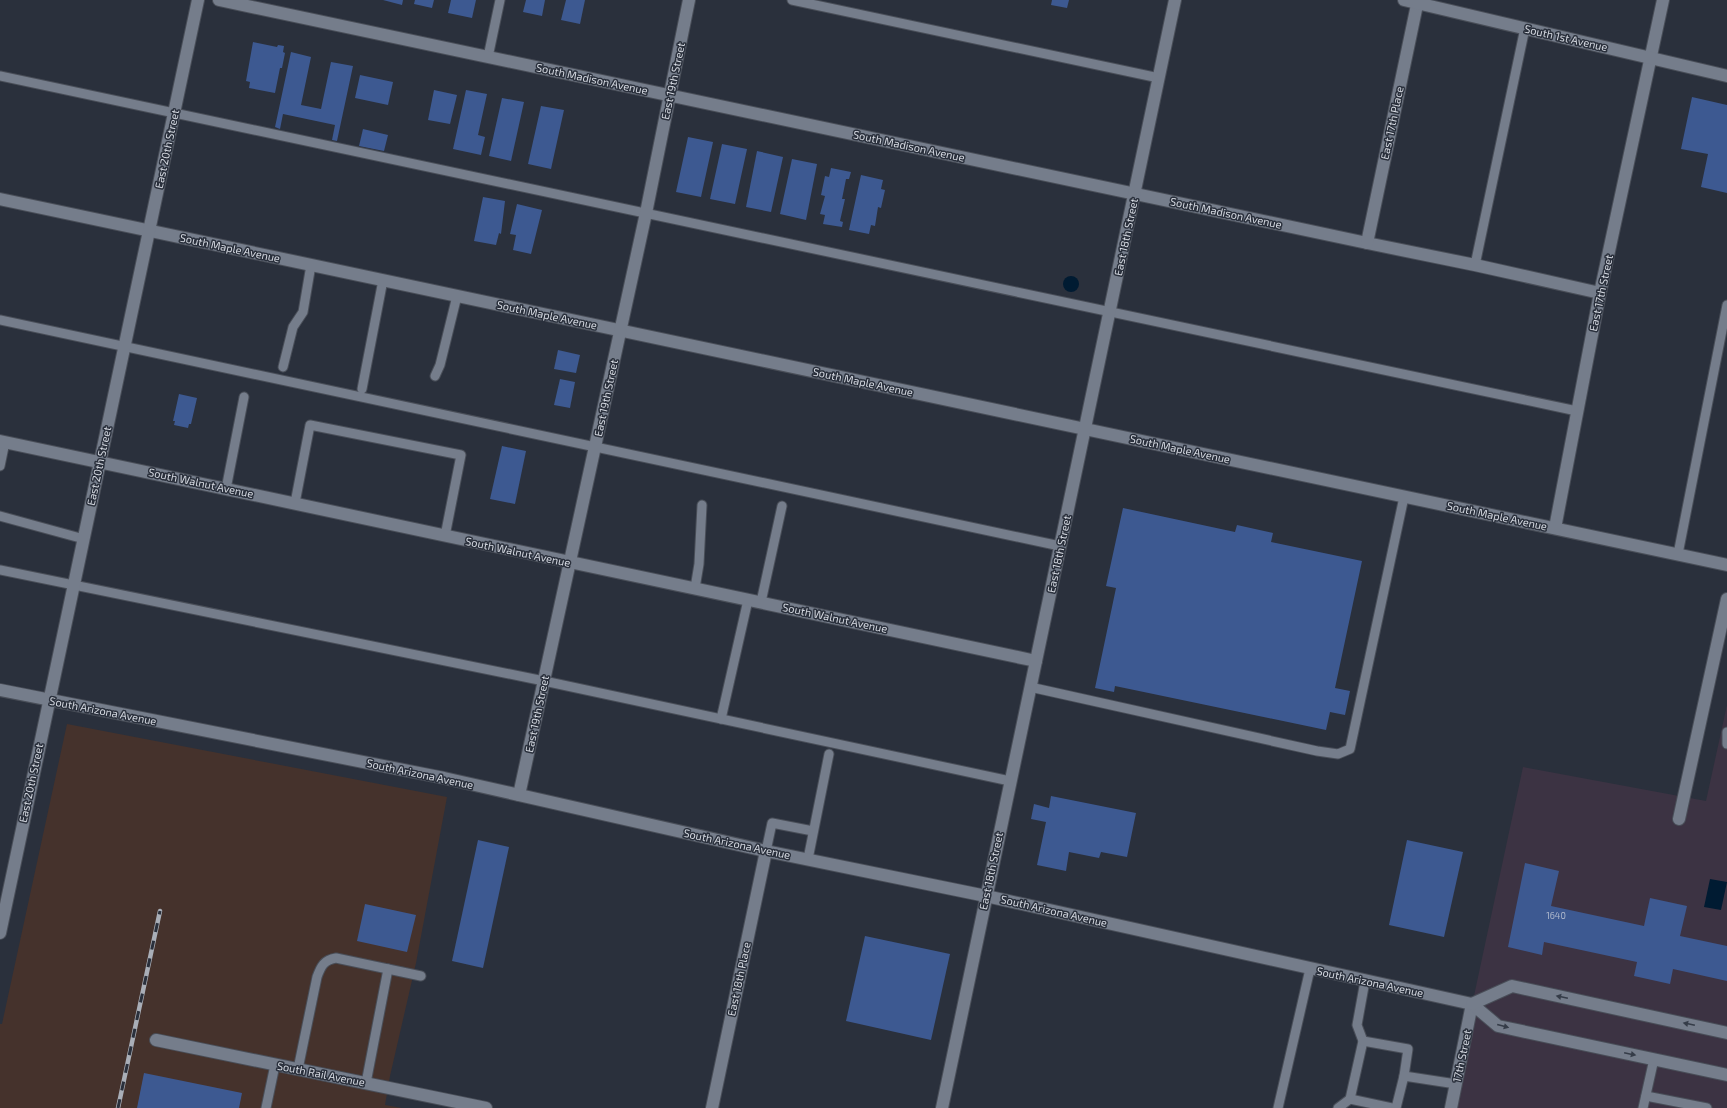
<svg xmlns="http://www.w3.org/2000/svg" width="1727" height="1108" font-family="'Exo 2',sans-serif">
  <style>
    .commercial { fill: #3c3343 }
    .industrial { fill: #45322c }
    .water { fill: #001b32 }
    .building { fill: #3d5991 }
    .lines { fill: none; stroke-linecap: round; stroke-linejoin: round }
    .service-casing { stroke: #494e58; stroke-width: 11 }
    .minor-casing { stroke: #494e58; stroke-width: 14 }
    .tertiary-casing { stroke: #494e58; stroke-width: 14 }
    .service { stroke: #757d8b; stroke-width: 9 }
    .minor { stroke: #757d8b; stroke-width: 12 }
    .tertiary { stroke: #757d8b; stroke-width: 12 }
    .rail-casing { stroke: #a9aeb7; stroke-width: 4.5 }
    .rail { stroke: #2a303c; stroke-width: 3; stroke-dasharray: 9; stroke-linecap: butt }
    .oneway { fill: #353c48 }
    .labels { text-anchor: middle; stroke-width: 3; stroke-linejoin: round; paint-order: stroke }
    .number-label { font-size: 9px; fill: #b0bace }
    .street-label { font-size: 11px; fill: #d6dae2; stroke: #2a303c }
  </style>
  <rect width="100%" height="100%" fill="#2a303c"/>
  <path class="commercial" d="M1727,705v403h-277l73,-341 183,34z"/>
  <path class="industrial" d="M67,724l380,73 -31,166 -26,113 -5,29 17,3h-402v-84h2z"/>
  <g class="water">
    <circle cx="1071" cy="284" r="8"/>
    <path d="M1710,879l17,3 -6,28 -17,-3z"/>
  </g>
  <g class="building">
    <path d="M383,0h20l-1,5z"/>
    <path d="M415,0h19l-2,8 -18,-4z"/>
    <path d="M451,0h25l-4,18 -24,-5z"/>
    <path d="M526,0h19l-3,16 -19,-4z"/>
    <path d="M566,0h19l-5,24 -19,-4z"/>
    <path d="M1052,0h17l-2,8 -16,-3z"/>
    <path d="M253,42l24,5 1,-2 6,1 -1,6 2,1 -3,15h-2l-5,25 -26,-5 1,-6 -4,-1z"/>
    <path d="M291,52l20,5 -10,48 20,4 10,-47 22,4 -16,75 -5,-1 3,-15 -52,-11 -3,15 -5,-2z"/>
    <path d="M360,75l33,7 -5,23 -33,-7z"/>
    <path d="M434,90l23,5 -7,29 -22,-4z"/>
    <path d="M466,90l21,4 -9,41 7,2 -4,18 -28,-6z"/>
    <path d="M1692,97l35,8v88l-26,-6 7,-33 -27,-5z"/>
    <path d="M502,98l22,4 -13,59 -22,-5z"/>
    <path d="M541,106l23,4 -13,59 -23,-5z"/>
    <path d="M363,129l25,6 -4,16 -25,-5z"/>
    <path d="M688,137l25,5 -12,55 -25,-5z"/>
    <path d="M722,144l25,5 -12,55 -25,-5z"/>
    <path d="M757,151l26,6 -12,55 -25,-5z"/>
    <path d="M792,159l25,5 -11,56 -26,-6z"/>
    <path d="M831,168l20,4 -2,7h-3l-4,20h3l-5,22 3,1 -1,5 -19,-3 2,-9 -5,-1 5,-18 -4,-1 4,-19 4,1z"/>
    <path d="M861,175l22,5 -2,9 4,1 -4,18 -3,-1 -3,19 -4,-1 -2,9 -20,-4z"/>
    <path d="M483,197l22,4 -4,33 -2,-1 -3,12 -22,-4z"/>
    <path d="M517,204l25,6 -11,44 -18,-4 3,-15 -6,-1z"/>
    <path d="M558,350l22,5 -4,18 -22,-4z"/>
    <path d="M560,379l15,3 -5,26 -16,-3z"/>
    <path d="M179,394l18,4 -6,26h-2l-1,4 -14,-3 1,-4h-2z"/>
    <path d="M502,446l24,5 -11,53 -25,-5z"/>
    <path d="M1123,508l112,24 2,-7 36,8 -2,9 91,19 -27,127 15,3 -5,24 -15,-3 -4,18 -211,-44 -1,6 -19,-4 21,-100 -10,-2z"/>
    <path d="M1051,796l85,17 -9,44 -26,-5 -2,6 -30,-6 -3,19 -29,-6 9,-43 -15,-3 3,-15 15,4z"/>
    <path d="M478,840l31,7 -26,121 -31,-7z"/>
    <path d="M1407,840l56,12 -19,85 -55,-12z"/>
    <path d="M1525,863l34,8 -8,35 93,20 6,-28 37,8 -7,30 47,10v35l-54,-12 -3,15 -36,-8 3,-14 -93,-20 -2,13 -34,-8z"/>
    <path d="M365,904l51,11 -9,37 -50,-11z"/>
    <path d="M865,936l85,18 -19,86 -85,-19z"/>
    <path d="M144,1073l98,20 -3,15h-102z"/>
  </g>
  <g class="lines">
    <g class="service-casing">
      <g id="service">
        <path d="M792,0l367,78"/>
        <path d="M488,57l12,-57"/>
        <path d="M0,76l1577,335"/>
        <path d="M1475,265l50,-237"/>
        <path d="M0,320l1060,226"/>
        <path d="M283,367l10,-40 10,-15 8,-47"/>
        <path d="M435,376l5,-11 17,-69"/>
        <path d="M362,389l21,-109"/>
        <path d="M0,466l5,-24"/>
        <path d="M226,489l18,-92"/>
        <path d="M295,503l15,-78 151,30 -16,81"/>
        <path d="M0,516l84,23"/>
        <path d="M1678,554l49,-249"/>
        <path d="M0,570l544,111 466,100"/>
        <path d="M695,588l4,-24 3,-59"/>
        <path d="M761,602l21,-96"/>
        <path d="M1030,687l287,64 21,3 12,-5 54,-252"/>
        <path d="M721,719l27,-119"/>
        <path d="M1727,732v12"/>
        <path d="M766,851l6,-28 41,8"/>
        <path d="M808,859l21,-105"/>
        <path d="M1365,981l-8,44 6,16 -13,58 42,9"/>
        <path d="M1363,1041l45,8 -4,27"/>
        <path d="M298,1069l19,-92c4,-11 7,-17 19,-19l85,18"/>
        <path d="M366,1083l22,-114"/>
        <path d="M1646,1096l61,12"/>
        <path d="M266,1108l9,-43"/>
        <path d="M1278,1108l32,-139"/>
        <path d="M1338,1108l12,-9"/>
        <path d="M1396,1108l8,-32 52,8"/>
        <path d="M1643,1108l11,-49"/>
      </g>
    </g>
    <g class="minor-casing">
      <g id="minor">
        <path d="M219,0l1148,243 108,22 125,28"/>
        <path d="M0,199l1727,366"/>
        <path d="M1367,243l51,-243"/>
        <path d="M0,441l1036,220"/>
        <path d="M1555,528l45,-235 63,-293"/>
        <path d="M519,795l127,-582 43,-213"/>
        <path d="M1679,819l48,-220"/>
        <path d="M0,933l198,-933"/>
        <path d="M156,1040l330,68"/>
        <path d="M712,1108l54,-257"/>
        <path d="M942,1108l233,-1108"/>
        <path d="M1451,1108l21,-104"/>
      </g>
    </g>
    <g class="tertiary-casing">
      <g id="tertiary">
        <path d="M1404,0l323,76"/>
        <path d="M0,690l444,88 322,73 220,45 486,108 26,22 229,49"/>
        <path d="M1472,1004l40,-18 215,47"/>
      </g>
    </g>
    <use href="#service" class="service"/>
    <use href="#minor" class="minor"/>
    <use href="#tertiary" class="tertiary"/>
    <g class="rail-casing">
      <path id="rail" d="M118,1108l42,-197"/>
    </g>
    <use href="#rail" class="rail"/>
  </g>
  <defs><path id="oneway-solid" d="M-6-.8H1V-3.2L6.5 0L1 3.2V.8H-6Z"/></defs>
  <g class="oneway">
    <use href="#oneway-solid" transform="translate(1562 997) rotate(-168)"/>
    <use href="#oneway-solid" transform="translate(1689 1024) rotate(-168)"/>
    <use href="#oneway-solid" transform="translate(1503 1026) rotate(15)"/>
    <use href="#oneway-solid" transform="translate(1630 1054) rotate(12)"/>
  </g>
  <g class="labels">
    <g class="number-label">
      <text x="1556" y="919">1640</text>
    </g>
    <g class="street-label">
      <text transform="translate(1566 38) rotate(13)" y="4">South 1st Avenue</text>
      <text transform="translate(592 79) rotate(12)" y="4">South Madison Avenue</text>
      <text transform="translate(673 81) rotate(-78)" y="4">East 19th Street</text>
      <text transform="translate(1392 123) rotate(-78)" y="4">East 17th Place</text>
      <text transform="translate(909 146) rotate(12)" y="4">South Madison Avenue</text>
      <text transform="translate(167 149) rotate(-78)" y="4">East 20th Street</text>
      <text transform="translate(1226 213) rotate(12)" y="4">South Madison Avenue</text>
      <text transform="translate(1126 237) rotate(-78)" y="4">East 18th Street</text>
      <text transform="translate(230 248) rotate(12)" y="4">South Maple Avenue</text>
      <text transform="translate(1601 293) rotate(-78)" y="4">East 17th Street</text>
      <text transform="translate(547 315) rotate(12)" y="4">South Maple Avenue</text>
      <text transform="translate(863 382) rotate(12)" y="4">South Maple Avenue</text>
      <text transform="translate(606 398) rotate(-78)" y="4">East 19th Street</text>
      <text transform="translate(1180 449) rotate(12)" y="4">South Maple Avenue</text>
      <text transform="translate(99 466) rotate(-78)" y="4">East 20th Street</text>
      <text transform="translate(201 483) rotate(12)" y="4">South Walnut Avenue</text>
      <text transform="translate(1497 516) rotate(12)" y="4">South Maple Avenue</text>
      <text transform="translate(518 552) rotate(12)" y="4">South Walnut Avenue</text>
      <text transform="translate(1059 554) rotate(-78)" y="4">East 18th Street</text>
      <text transform="translate(835 618) rotate(12)" y="4">South Walnut Avenue</text>
      <text transform="translate(103 711) rotate(11)" y="4">South Arizona Avenue</text>
      <text transform="translate(537 714) rotate(-78)" y="4">East 19th Street</text>
      <text transform="translate(420 774) rotate(12)" y="4">South Arizona Avenue</text>
      <text transform="translate(31 783) rotate(-78)" y="4">East 20th Street</text>
      <text transform="translate(737 844) rotate(12)" y="4">South Arizona Avenue</text>
      <text transform="translate(991 871) rotate(-78)" y="4">East 18th Street</text>
      <text transform="translate(1054 911) rotate(13)" y="4">South Arizona Avenue</text>
      <text transform="translate(739 979) rotate(-78)" y="4">East 18th Place</text>
      <text transform="translate(1370 982) rotate(12)" y="4">South Arizona Avenue</text>
      <text transform="translate(1462 1056) rotate(-78)" y="4">17th Street</text>
      <text transform="translate(321 1074) rotate(11)" y="4">South Rail Avenue</text>
    </g>
  </g>
</svg>
